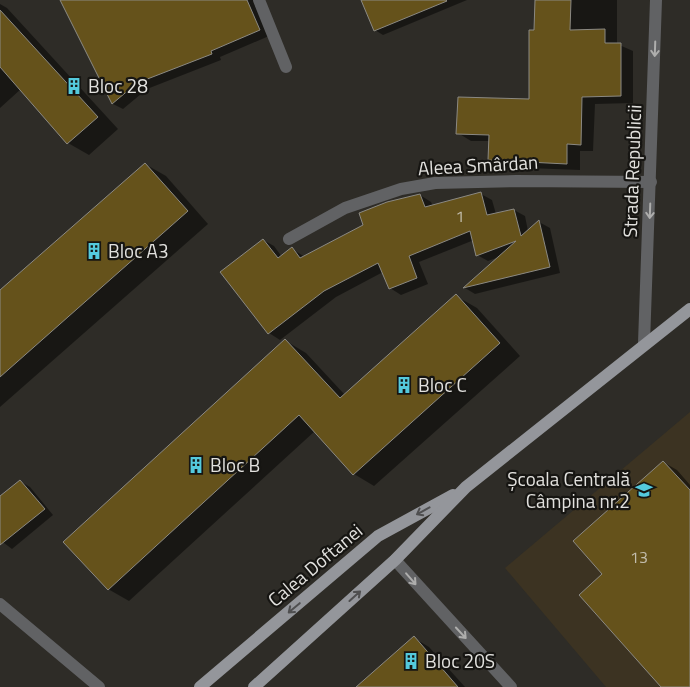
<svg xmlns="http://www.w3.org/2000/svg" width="690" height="687" font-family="'Titillium Web',sans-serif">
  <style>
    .education { fill: #3c3322 }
    .shadow { fill: #0007 }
    .building { fill: #65521b; stroke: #8b8983 }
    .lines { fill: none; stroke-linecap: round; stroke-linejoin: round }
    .minor { stroke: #616264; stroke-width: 12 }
    .major { stroke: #94969b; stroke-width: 12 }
    .oneway { stroke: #aeaead }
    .oneway2 { stroke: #4f4f50 }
    .labels { text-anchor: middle; stroke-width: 4.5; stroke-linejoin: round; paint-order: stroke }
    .number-label { font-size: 16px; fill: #c3bdad }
    .poi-label { font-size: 19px; fill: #e2e1de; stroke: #161512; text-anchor: start }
    .street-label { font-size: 19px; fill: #e2e1de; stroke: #161512 }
  </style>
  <rect width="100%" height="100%" fill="#2e2c27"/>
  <path class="education" d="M690,412v275h-84l-101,-119z"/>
  <g class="shadow">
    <path d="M61,0h193l15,36 -49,21 1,3 -74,29 -24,20 -10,-5z"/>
    <path d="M362,0h105l-84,35 -8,-5z"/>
    <path d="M536,0h81v44l16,7v52l-38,1 -2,47h-13v19l-78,-3 -13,-7 1,-19h-19l-13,-8 72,-33z"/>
    <path d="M0,4l7,4 111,121 -29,26 -21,-12 -47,-54 -21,19z"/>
    <path d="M145,164l21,12 42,48 -208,183v-115z"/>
    <path d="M481,194l11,6 4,14 18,-4 11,6 3,15 11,-9 11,6 10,45 -85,21 -10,-6 34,-31 -11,4 -11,-6 -3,-15 -55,22 9,22 -27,11 -11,-7 -7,-16 -47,25 -56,43 -11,-7 -48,-61 42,-32 11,6 8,11 10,-8 13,8 115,-62 11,7 2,4z"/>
    <path d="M456,296l21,12 43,48 -146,130 -20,-12 -39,-43 -186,170 -21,-12 178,-248 20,12 39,42z"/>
    <path d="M663,462l14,8 13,15v202h-27l-59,-113z"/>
    <path d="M20,481l10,6 23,28 -41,34 -12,-9v-42z"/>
    <path d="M414,638l15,9 36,40h-107z"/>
  </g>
  <g class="building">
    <path d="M60,0h187l13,30 -49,21 1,3 -75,29 -25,21z"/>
    <path d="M361,0h85l1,1 -73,30z"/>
    <path d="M535,0h36l-1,30 35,-1v14h16v53l-39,1 -1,48 -14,-1v20l-79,-4 1,-25 -33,-1 2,-37 71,2v-69h5z"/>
    <path d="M0,10l98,107 -31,27 -67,-77z"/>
    <path d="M145,163l43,48 -188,166v-87z"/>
    <path d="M481,192l6,23 27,-6 7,27 18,-16 11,47 -87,21 53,-47 -40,15 -6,-25 -61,25 8,22 -28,11 -11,-26 -54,28 -56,43 -48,-62 43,-33 15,19 14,-11 8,11 63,-33 -4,-12 28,-11 33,-8 5,13z"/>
    <path d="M456,294l44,49 -147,132 -54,-60 -191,175 -45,-48 222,-203 55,59z"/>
    <path d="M663,461l27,29v197h-29l-82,-92 23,-21 -29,-33z"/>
    <path d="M20,480l25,29 -45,36v-49z"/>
    <path d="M414,636l44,51h-102z"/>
  </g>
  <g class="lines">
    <g class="minor">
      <path d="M259,0l27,67"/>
      <path d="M289,239l56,-31 56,-19 34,-6 81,-2 135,1"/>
      <path d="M644,343l12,-343"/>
      <path d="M395,560l116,127"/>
      <path d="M0,604l99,83"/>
    </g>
    <g class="major">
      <path d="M200,687l178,-151 75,-41"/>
      <path d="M254,687l141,-127 71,-73 224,-178"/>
    </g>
  </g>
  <defs><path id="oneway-shaft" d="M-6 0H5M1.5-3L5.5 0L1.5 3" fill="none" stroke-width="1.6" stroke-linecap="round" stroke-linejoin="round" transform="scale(1.25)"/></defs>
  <g class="oneway">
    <use href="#oneway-shaft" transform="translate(655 49) rotate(92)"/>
    <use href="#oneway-shaft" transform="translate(650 211) rotate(92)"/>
    <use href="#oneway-shaft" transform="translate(411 579) rotate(49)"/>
    <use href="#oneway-shaft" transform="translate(461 633) rotate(47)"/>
  </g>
  <g class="oneway2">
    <use href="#oneway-shaft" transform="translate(423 511) rotate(151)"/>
    <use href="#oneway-shaft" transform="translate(355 596) rotate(-42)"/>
    <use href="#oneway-shaft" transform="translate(294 608) rotate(140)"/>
  </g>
  <defs>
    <g id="building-bare" transform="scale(1.35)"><path d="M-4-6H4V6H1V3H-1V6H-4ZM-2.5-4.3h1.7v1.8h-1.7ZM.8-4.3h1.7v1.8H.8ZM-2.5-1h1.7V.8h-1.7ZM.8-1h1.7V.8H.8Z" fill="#54cadd" stroke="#161512" stroke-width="2.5" paint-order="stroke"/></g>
    <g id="school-bare" transform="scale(1.35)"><path d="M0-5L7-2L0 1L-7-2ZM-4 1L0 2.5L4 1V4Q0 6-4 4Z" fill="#54cadd" stroke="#161512" stroke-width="2.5" paint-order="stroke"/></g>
  </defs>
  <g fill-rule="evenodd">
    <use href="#building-bare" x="74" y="86"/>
    <use href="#building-bare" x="94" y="251"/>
    <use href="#building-bare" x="404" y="385"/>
    <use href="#building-bare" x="196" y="465"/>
    <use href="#school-bare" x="644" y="490"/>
    <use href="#building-bare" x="411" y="661"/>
  </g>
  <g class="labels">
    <g class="number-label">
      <text x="460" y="222">1</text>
      <text x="639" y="563">13</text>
    </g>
    <g class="poi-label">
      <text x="88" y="93">Bloc 28</text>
      <text x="108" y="258">Bloc A3</text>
      <text x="418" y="392">Bloc C</text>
      <text x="210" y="472">Bloc B</text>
      <text x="630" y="486" text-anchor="end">Școala Centrală<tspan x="630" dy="22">Câmpina nr.2</tspan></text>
      <text x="425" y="668">Bloc 20S</text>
    </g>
    <g class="street-label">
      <text transform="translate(478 165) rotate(-3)" y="7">Aleea Smârdan</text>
      <text transform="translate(632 171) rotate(-88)" y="7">Strada Republicii</text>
      <text transform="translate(315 565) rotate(-40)" y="7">Calea Doftanei</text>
    </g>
  </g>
</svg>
